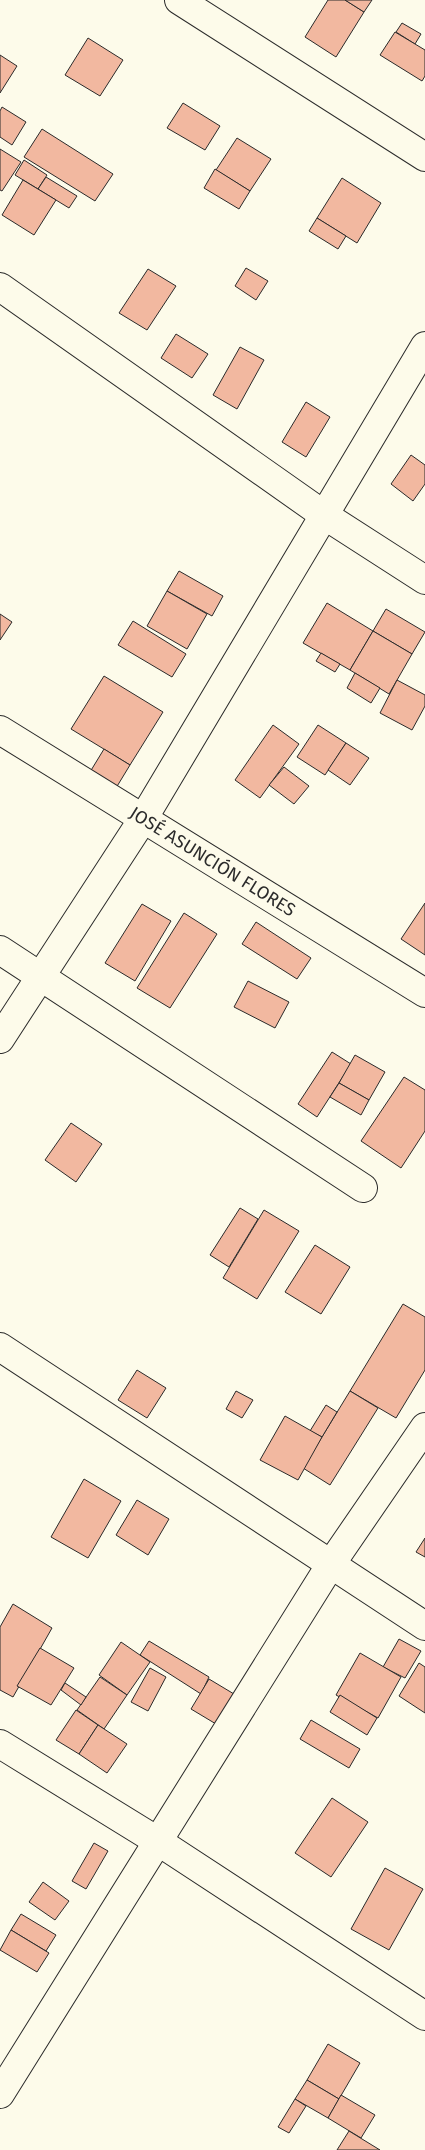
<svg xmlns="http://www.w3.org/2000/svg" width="425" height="2150" font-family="'Fira Sans',sans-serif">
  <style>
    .building { fill: #f2b8a0; stroke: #2b2b2b }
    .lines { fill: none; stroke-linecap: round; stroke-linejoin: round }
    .street-casing { stroke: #2b2b2b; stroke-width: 30 }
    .secondary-casing { stroke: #2b2b2b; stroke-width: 30 }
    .street { stroke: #fdfbea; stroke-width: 28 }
    .secondary { stroke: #fdfbea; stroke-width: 28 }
    .labels { text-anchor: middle; stroke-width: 4; stroke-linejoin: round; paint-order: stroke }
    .street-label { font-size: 18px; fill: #2b2b2b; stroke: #fdfbea }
  </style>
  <rect width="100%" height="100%" fill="#fdfbea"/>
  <g class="building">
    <path d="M328,0h17l19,12 -28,45 -31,-20z"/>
    <path d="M345,0h27l-8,12z"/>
    <path d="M402,23l19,11 -6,10 -19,-12z"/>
    <path d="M395,32l30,18v26l-3,5 -42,-26z"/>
    <path d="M88,38l35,22 -23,36 -35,-21z"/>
    <path d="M0,55l17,11 -17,27z"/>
    <path d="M183,103l37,23 -15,24 -38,-22z"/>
    <path d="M2,107l24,15 -14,23 -12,-8v-26z"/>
    <path d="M42,129l71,45 -18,27 -71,-44z"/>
    <path d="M237,138l34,21 -21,32 -34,-21z"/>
    <path d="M0,149l21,13 -19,29 -2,-1z"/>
    <path d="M24,160l23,15 -9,14 -23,-14z"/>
    <path d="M215,169l35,22 -11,18 -35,-21z"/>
    <path d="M46,177l31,19 -8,12 -31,-19z"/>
    <path d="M342,178l39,25 -24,40 -40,-25z"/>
    <path d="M23,180l33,20 -22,35 -32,-20z"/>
    <path d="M317,218l29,18 -8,13 -29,-18z"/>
    <path d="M246,268l22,13 -12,19 -21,-14z"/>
    <path d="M148,269l28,17 -29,44 -28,-17z"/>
    <path d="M176,334l32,20 -16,24 -31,-20z"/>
    <path d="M240,347l24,13 -27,49 -24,-14z"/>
    <path d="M306,402l24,15 -24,40 -24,-15z"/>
    <path d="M411,455l14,10v19l-12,17 -22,-17z"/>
    <path d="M179,571l44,25 -11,20 -45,-25z"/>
    <path d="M167,591l40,23 -20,35 -40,-23z"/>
    <path d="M327,603l46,28 -23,39 -47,-27z"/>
    <path d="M386,609l39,23 -13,22 -39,-23z"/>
    <path d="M0,614l12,8 -12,18z"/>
    <path d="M133,621l53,33 -14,23 -54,-32z"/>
    <path d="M373,631l39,23 -23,40 -39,-24z"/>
    <path d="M321,653l19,11 -5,8 -19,-11z"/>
    <path d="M355,673l25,15 -9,15 -24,-15z"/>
    <path d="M104,676l59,36 -33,53 -59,-36z"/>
    <path d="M397,680l28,15v11l-13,24 -32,-17z"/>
    <path d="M273,725l26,19 -39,54 -25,-18z"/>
    <path d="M318,725l28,18 -21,32 -28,-18z"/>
    <path d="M346,743l23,15 -19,27 -22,-15z"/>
    <path d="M104,749l26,16 -14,23 -26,-16z"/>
    <path d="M284,767l25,19 -15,18 -25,-19z"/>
    <path d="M425,903v52l-24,-16z"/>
    <path d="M142,904l29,17 -36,60 -30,-18z"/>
    <path d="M184,913l33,21 -47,74 -33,-20z"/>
    <path d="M256,922l55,36 -14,21 -55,-35z"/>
    <path d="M248,981l41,21 -14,26 -41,-21z"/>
    <path d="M332,1052l19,12 -34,53 -19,-13z"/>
    <path d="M355,1055l30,17 -16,28 -30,-17z"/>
    <path d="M404,1077l21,13v41l-24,37 -40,-27z"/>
    <path d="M339,1083l30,17 -8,15 -31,-18z"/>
    <path d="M71,1123l31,21 -26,38 -31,-22z"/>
    <path d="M240,1208l18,11 -29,48 -19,-12z"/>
    <path d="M264,1210l35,21 -42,68 -34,-21z"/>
    <path d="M315,1245l35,22 -29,47 -36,-22z"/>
    <path d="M403,1304l22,13v53l-29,48 -46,-27z"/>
    <path d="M137,1370l29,18 -19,30 -29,-18z"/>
    <path d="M236,1391l17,9 -11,18 -16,-9z"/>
    <path d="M350,1391l28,17 -48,77 -27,-17z"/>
    <path d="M326,1405l11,7 -15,25 -12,-6z"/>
    <path d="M285,1416l37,21 -24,43 -38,-20z"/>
    <path d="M84,1479l37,22 -33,57 -37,-21z"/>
    <path d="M137,1500l32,19 -21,36 -32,-20z"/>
    <path d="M425,1538v19l-9,-5z"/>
    <path d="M13,1604l39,24 -39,69 -13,-7v-63z"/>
    <path d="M399,1639l22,12 -16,27 -22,-11z"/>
    <path d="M149,1641l60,36 -8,17 -61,-39z"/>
    <path d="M121,1642l29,20 -23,33 -28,-20z"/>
    <path d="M40,1648l34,20 -23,37 -34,-19z"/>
    <path d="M360,1653l41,24 -23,41 -42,-23z"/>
    <path d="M419,1663l6,4v46l-26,-17z"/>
    <path d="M150,1668l16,9 -18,34 -17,-9z"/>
    <path d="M100,1677l27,18 -23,34 -27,-19z"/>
    <path d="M209,1679l25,15 -18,30 -25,-15z"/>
    <path d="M65,1683l21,14 -5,8 -20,-15z"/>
    <path d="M340,1695l37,23 -10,17 -37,-23z"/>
    <path d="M76,1710l22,15 -19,29 -23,-14z"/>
    <path d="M311,1720l49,29 -11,19 -49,-29z"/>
    <path d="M98,1725l29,19 -20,29 -28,-19z"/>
    <path d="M332,1798l36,24 -37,55 -36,-24z"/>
    <path d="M94,1843l14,8 -22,38 -14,-8z"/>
    <path d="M385,1868l38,21 -34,61 -38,-21z"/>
    <path d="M43,1882l26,19 -14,19 -26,-18z"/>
    <path d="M21,1914l35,21 -10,16 -35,-21z"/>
    <path d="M11,1930l38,23 -12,19 -37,-22z"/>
    <path d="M328,2044l32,19 -21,36 -32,-19z"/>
    <path d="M307,2080l32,19 -11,19 -33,-19z"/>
    <path d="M341,2095l34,20 -14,23 -33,-20z"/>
    <path d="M295,2099l11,7 -17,27 -11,-6z"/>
    <path d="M349,2131l31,19h-43z"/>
  </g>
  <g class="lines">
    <g class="street-casing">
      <g id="street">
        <path d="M179,0l246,157"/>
        <path d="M0,287l324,228 101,65"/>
        <path d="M0,950l363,238"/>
        <path d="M0,1039l143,-220 282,-473"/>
        <path d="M0,1347l425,279"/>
        <path d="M0,1744l159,98 266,174"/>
        <path d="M0,2094l331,-530 94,-137"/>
      </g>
    </g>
    <g class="secondary-casing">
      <g id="secondary">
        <path id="s1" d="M0,730l425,263"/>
      </g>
    </g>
    <use href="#street" class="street"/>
    <use href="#secondary" class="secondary"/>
  </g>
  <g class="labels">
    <g class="street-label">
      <text dy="6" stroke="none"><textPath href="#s1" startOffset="250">JOSÉ ASUNCIÓN FLORES</textPath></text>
    </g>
  </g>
</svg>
